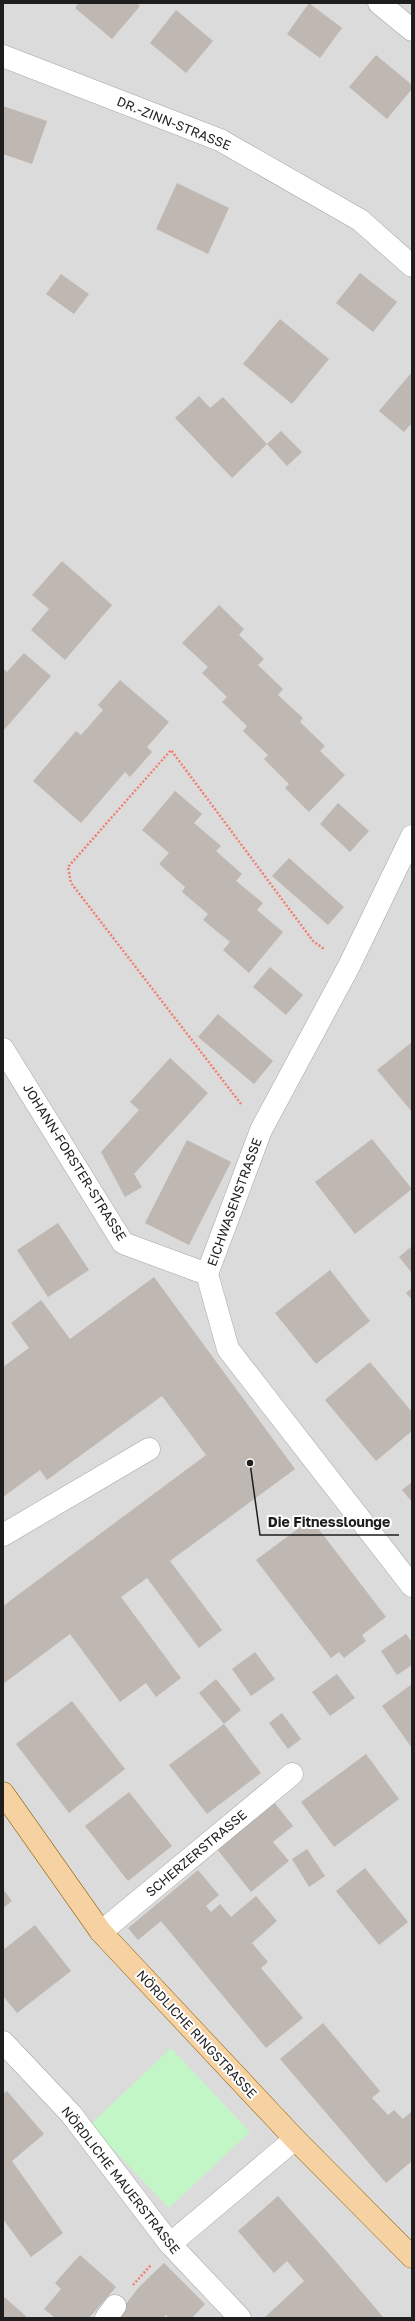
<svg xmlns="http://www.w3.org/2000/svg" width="415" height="2321" font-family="'Golos Text',sans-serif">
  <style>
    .residential { fill: #dcdbdb }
    .park { fill: #c3f6c7 }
    .building { fill: #bfb7b1 }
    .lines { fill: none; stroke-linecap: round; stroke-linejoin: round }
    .minor-casing { stroke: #a5a5a5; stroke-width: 23 }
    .major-casing { stroke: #8f6108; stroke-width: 23 }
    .path { stroke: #f27e72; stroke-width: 2.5; stroke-dasharray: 2 2; stroke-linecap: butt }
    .minor { stroke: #fff; stroke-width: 22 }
    .major { stroke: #f6d1a1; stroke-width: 22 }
    .labels { text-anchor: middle; stroke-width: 4; stroke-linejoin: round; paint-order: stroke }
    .street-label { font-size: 13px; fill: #1e1e1e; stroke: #fff }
    .leader { fill: none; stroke: #1e1e1e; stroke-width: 1.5 }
    .callout-dot { fill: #1e1e1e; stroke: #fff; stroke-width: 1.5 }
    .callout-label { font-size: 14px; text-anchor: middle; font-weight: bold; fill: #1e1e1e; stroke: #fff; stroke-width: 4; stroke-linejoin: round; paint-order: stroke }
  </style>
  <rect width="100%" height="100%" fill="#eeebe4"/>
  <rect class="residential" x="3" y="3" width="409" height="2315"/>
  <path class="park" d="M171,2048l79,84 -81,76 -79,-83z"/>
  <g class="building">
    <path d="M79,3h57l4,3 -28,33 -37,-31z"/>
    <path d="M309,3l33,25 -22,30 -33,-24z"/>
    <path d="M176,10l37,31 -27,32 -36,-30z"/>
    <path d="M376,55l36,30v4l-25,30 -38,-32z"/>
    <path d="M3,106l44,15 -15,43 -29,-10z"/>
    <path d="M177,183l52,25 -21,46 -52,-25z"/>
    <path d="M360,273l37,29 -24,30 -37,-29z"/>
    <path d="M61,274l28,20 -15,20 -28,-20z"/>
    <path d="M280,319l49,40 -37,45 -49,-40z"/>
    <path d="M412,372v54l-2,-1 -6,7 -25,-21z"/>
    <path d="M199,396l11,12 13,-11 44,47 -35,34 -57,-60z"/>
    <path d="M281,431l21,21 -15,14 -20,-22z"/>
    <path d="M62,561l50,44 -47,55 -34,-30 18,-21 -17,-14z"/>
    <path d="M219,605l25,24 -5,6 25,24 -6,6 25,24 -5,6 25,23 -3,4 25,24 -5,5 25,24 -36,37 -24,-24 4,-4 -25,-25 4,-4 -25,-24 4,-5 -25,-24 5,-5 -25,-24 6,-6 -26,-24z"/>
    <path d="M24,653l27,23 -48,55v-63l4,4z"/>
    <path d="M120,680l49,42 -22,25 5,5 -22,25 -5,-5 -44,51 -48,-42 43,-50 5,4 22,-25 -5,-5z"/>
    <path d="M175,791l27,23 -8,9 27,23 -5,5 26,23 -6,7 27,22 -6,7 26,22 -34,41 -26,-23 7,-8 -27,-22 5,-6 -26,-22 3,-5 -26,-23 10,-11 -27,-23z"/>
    <path d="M338,803l31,28 -19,21 -30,-28z"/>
    <path d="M289,858l55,49 -16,18 -56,-49z"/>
    <path d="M270,967l33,28 -17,20 -33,-28z"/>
    <path d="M218,1014l55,47 -19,23 -56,-47z"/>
    <path d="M412,1042v70l-35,-42z"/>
    <path d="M170,1058l38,35 -74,81 8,13 -17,10 -24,-45 38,-42 -9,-8z"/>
    <path d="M372,1139l40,50 -57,45 -40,-52z"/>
    <path d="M187,1140l44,22 -42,83 -44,-22z"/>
    <path d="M58,1223l31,47 -41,27 -31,-47z"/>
    <path d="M412,1246v27l-13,-16z"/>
    <path d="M330,1270l40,51 -54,43 -41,-51z"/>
    <path d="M154,1277l141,192 -125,92 52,69 -23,18 -52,-70 -26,19 60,81 -25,19 -10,-14 -26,19 -50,-68 -67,50v-78l203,-151 -44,-59 -115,84 -7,-10 -37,27v-130l26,-19 -18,-25 30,-23 29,39z"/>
    <path d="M412,1288v12l-6,-7z"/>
    <path d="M370,1362l42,50v19l-36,30 -51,-61z"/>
    <path d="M412,1482v20l-10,-12z"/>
    <path d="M311,1519l75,98 -24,18 4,6 -22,17 -5,-6 -8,6 -75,-98z"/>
    <path d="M406,1634l6,8v23l-15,10 -16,-24z"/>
    <path d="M255,1652l20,27 -24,17 -19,-27z"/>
    <path d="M337,1674l18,24 -25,18 -18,-24z"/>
    <path d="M216,1679l25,31 -17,14 -25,-31z"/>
    <path d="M412,1684v64l-30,-42z"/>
    <path d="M72,1701l53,68 -56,44 -53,-69z"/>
    <path d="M282,1713l19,26 -13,10 -19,-26z"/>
    <path d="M224,1724l37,49 -54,41 -38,-49z"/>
    <path d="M366,1754l33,45 -65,48 -33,-45z"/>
    <path d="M129,1792l43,54 -44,35 -43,-55z"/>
    <path d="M274,1802l19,24 -20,16 16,19 -38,31 -34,-43z"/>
    <path d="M307,1849l18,27 -16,11 -17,-28z"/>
    <path d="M365,1868l43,54 -29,23 -43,-54z"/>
    <path d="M198,1870l21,25 -13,11 5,6 9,-8 11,13 25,-21 21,25 -25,22 16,19 -7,6 42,50 -37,30 -105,-127 -23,19 -10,-12z"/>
    <path d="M3,1889l9,12 -9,7z"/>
    <path d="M35,1925l36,46 -54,42 -14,-17v-46z"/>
    <path d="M323,2023l57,68 -8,7 16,17 6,-5 9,9 9,-8v50l-26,22 -106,-124z"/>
    <path d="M7,2091l37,43 -32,27 51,72 -32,24 -28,-38v-125z"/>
    <path d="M278,2196l53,60 53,62h-120l40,-37 -17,-20 -13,12 -36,-42z"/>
    <path d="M80,2255l36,32 -27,31h-34l-11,-9 17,-20 -6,-6z"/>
    <path d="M164,2263l41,41 -13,14h-23l-3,-3 -2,3h-49l24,-31z"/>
    <path d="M3,2296l25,22h-25z"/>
  </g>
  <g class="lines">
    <g class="minor-casing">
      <g id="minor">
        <path d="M379,3l33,27"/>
        <path d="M3,56l217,84 140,80 52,46"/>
        <path d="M412,836l-63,130 -88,164 -54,144 21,75 184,237"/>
        <path d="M3,1049l120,194 84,31"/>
        <path d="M3,1535l146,-86"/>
        <path d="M101,1932l191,-158"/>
        <path d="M3,2042l68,72 99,130 70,74"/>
        <path d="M170,2244l125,-105"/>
        <path d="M106,2318l9,-12"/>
      </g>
    </g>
    <g class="major-casing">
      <path id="major" d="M3,1793l98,139 194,207 117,118"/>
    </g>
    <g class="path">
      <path d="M241,1104l-170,-221 -3,-16 103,-117 142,191 11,8"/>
      <path d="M133,2285l18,-20"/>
    </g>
    <use href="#minor" class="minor"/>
    <use href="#major" class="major"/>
  </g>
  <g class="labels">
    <g class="street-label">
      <text transform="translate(174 123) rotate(22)" y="5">DR.-ZINN-STRASSE</text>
      <text transform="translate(75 1162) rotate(58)" y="5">JOHANN-FORSTER-STRASSE</text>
      <text transform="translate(234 1202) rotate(-70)" y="5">EICHWASENSTRASSE</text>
      <text transform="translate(196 1853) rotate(-40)" y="5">SCHERZERSTRASSE</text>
      <text transform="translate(197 2034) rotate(47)" y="5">NÖRDLICHE RINGSTRASSE</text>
      <text transform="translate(121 2180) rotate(52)" y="5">NÖRDLICHE MAUERSTRASSE</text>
    </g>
  </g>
  <path class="leader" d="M250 1463L260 1535H399"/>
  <circle class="callout-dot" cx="250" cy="1463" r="4"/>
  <g class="callout-label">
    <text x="329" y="1527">Die Fitnesslounge</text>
  </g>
  <rect width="415" height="2321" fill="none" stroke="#1e1e1e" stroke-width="8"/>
</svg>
